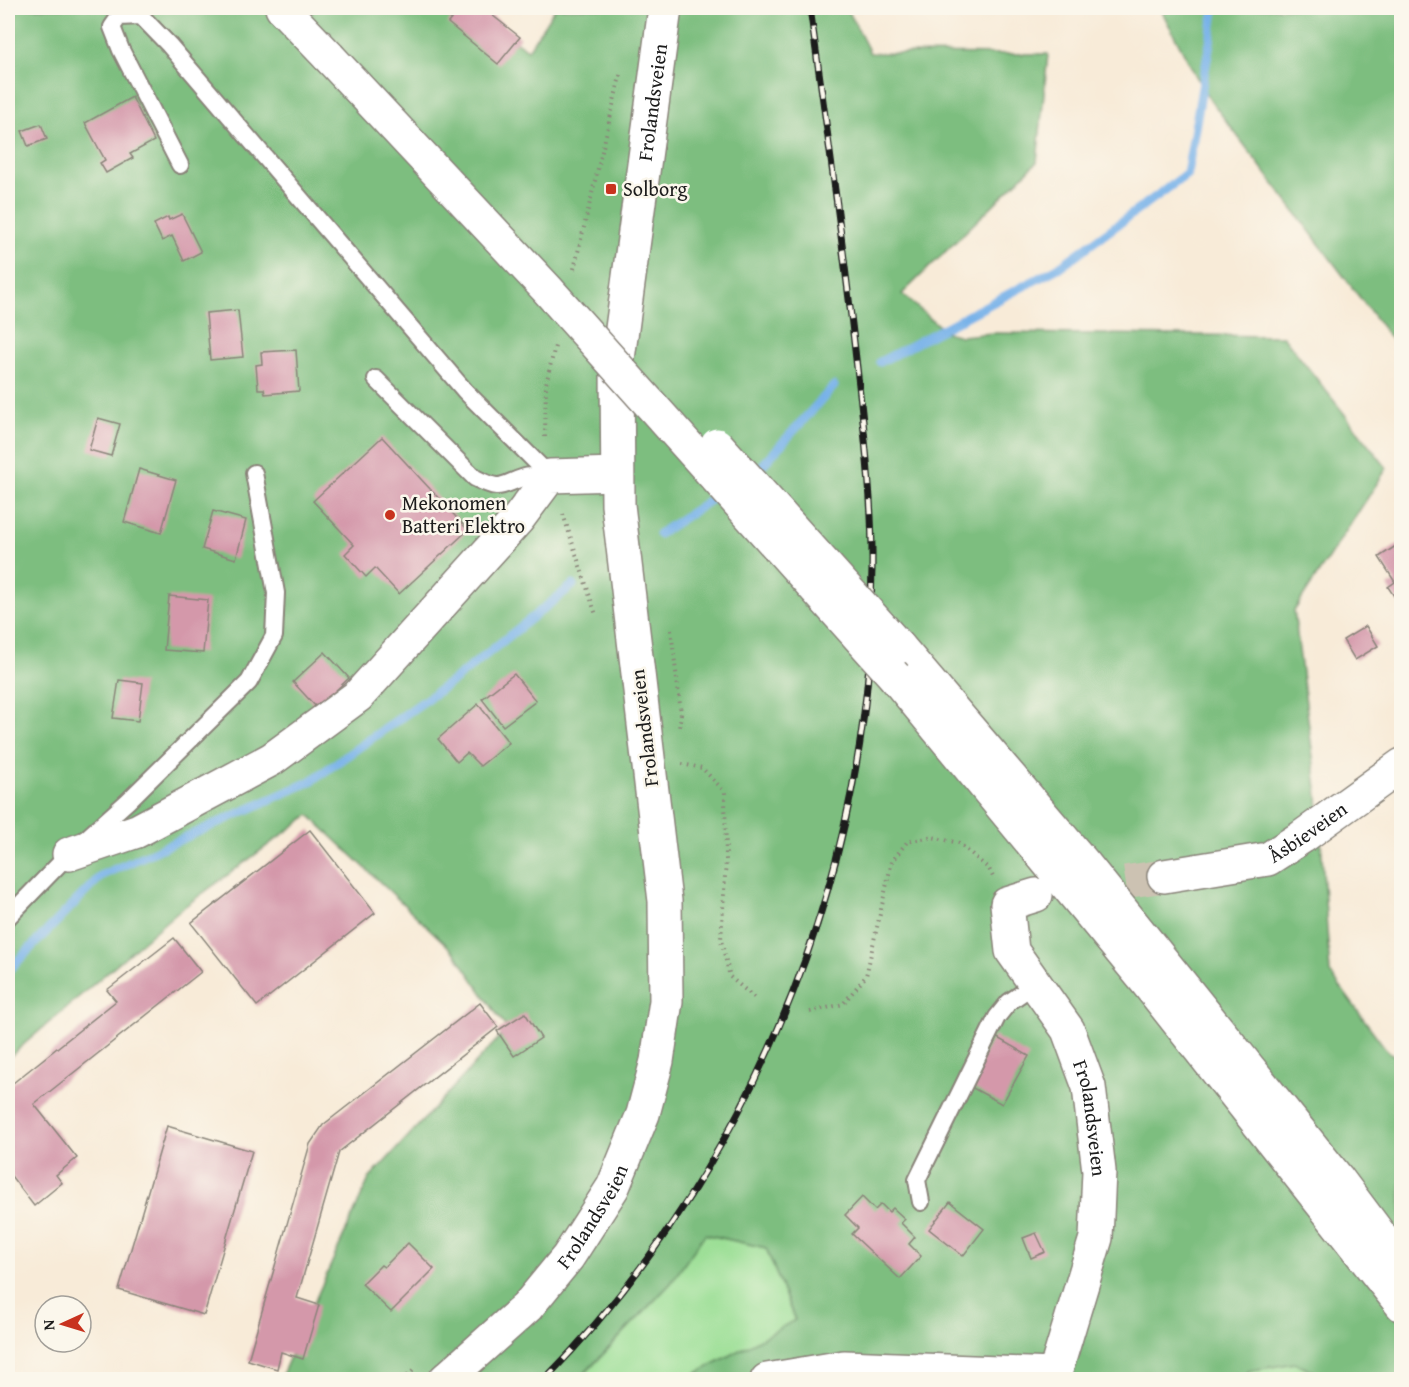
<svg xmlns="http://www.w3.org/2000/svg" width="1409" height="1387" font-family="'Gentium Book Plus',serif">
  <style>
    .green { fill: #9cdf96; stroke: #5c7e59; stroke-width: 1.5 }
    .forest { fill: #7dbe7f; stroke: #4c6d4e; stroke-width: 1.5 }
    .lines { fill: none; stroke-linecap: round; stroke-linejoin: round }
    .stream { stroke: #78b2e9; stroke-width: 9 }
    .building { fill: #d498aa }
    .minor-tunnel { stroke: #ccc2b2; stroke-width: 33; stroke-dasharray: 33 16; stroke-linecap: butt }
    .service-casing { stroke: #8a847a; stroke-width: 20 }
    .minor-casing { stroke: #8a847a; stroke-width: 36 }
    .primary-casing { stroke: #8a847a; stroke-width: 36 }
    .trunk-casing { stroke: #8a847a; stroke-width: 36 }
    .path { stroke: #8a847a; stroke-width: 4; stroke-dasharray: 1.5 4.5; stroke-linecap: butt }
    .service { stroke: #fff; stroke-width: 16 }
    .minor { stroke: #fff; stroke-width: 33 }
    .primary { stroke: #fff; stroke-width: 33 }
    .trunk { stroke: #fff; stroke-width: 33 }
    .rail-casing { stroke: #1c1c1c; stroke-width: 7 }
    .rail { stroke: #fbf7ec; stroke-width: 4.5; stroke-dasharray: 14; stroke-linecap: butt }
    .trunk-bridge-casing { stroke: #8a847a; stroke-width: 36; stroke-linecap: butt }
    .trunk-bridge { stroke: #fff; stroke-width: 33 }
    .poi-dot { fill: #c8321e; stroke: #fbf7ec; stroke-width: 2 }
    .labels { text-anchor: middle; stroke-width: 5; stroke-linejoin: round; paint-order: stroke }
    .street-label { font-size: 20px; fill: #1c1c1c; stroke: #fbf7ec }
    .poi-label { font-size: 20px; fill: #1c1c1c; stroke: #fbf7ec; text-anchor: start }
  </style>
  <rect width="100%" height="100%" fill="#fbf7ec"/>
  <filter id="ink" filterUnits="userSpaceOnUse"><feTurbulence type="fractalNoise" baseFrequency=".0167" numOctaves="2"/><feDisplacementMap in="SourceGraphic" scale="12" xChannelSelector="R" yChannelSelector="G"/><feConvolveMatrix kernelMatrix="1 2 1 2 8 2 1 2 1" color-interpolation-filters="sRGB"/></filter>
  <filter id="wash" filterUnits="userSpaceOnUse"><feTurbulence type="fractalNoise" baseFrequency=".008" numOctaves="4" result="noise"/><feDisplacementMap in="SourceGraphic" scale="24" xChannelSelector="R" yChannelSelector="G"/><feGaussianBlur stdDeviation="1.35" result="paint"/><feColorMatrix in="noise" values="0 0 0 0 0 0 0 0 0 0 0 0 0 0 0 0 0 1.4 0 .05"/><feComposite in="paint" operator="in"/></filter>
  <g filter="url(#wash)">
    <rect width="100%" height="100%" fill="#f8ebd8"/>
    <g class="green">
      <path d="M704,1234l62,14 29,73 -109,58 -107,1 92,-97z"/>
      <path d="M1294,1363l37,16 -84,1 1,-9z"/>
    </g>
    <g class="forest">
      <path d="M8,8h458l62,42 27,-42h292l23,45 178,1 -11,108 -135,132 44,38 15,4 32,-3 290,3 104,132 -93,143 24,185 12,177 58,79 13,7v320h-70l-37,-16 -46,8 -1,9 -561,-1 109,-59 -29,-72 -61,-14 -34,49 -92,96h-302l4,-2 88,-198 138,-150 -52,-76 -146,-138 -133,98 -168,145z"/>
      <path d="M1160,8h241v344l-196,-259z"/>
    </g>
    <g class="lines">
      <g class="stream">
        <path d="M880,362l178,-94 129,-94 23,-132 4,-34"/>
        <path d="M751,473l9,-5 74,-82"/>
        <path d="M659,534l63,-42"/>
        <path d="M8,971l94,-96 209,-94 147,-104 115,-92"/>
      </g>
    </g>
    <g id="blocks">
      <g class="building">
        <path d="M460,8h23l37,29 -22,27 -50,-41z"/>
        <path d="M132,97l22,44 -24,13 3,4 -27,15 -6,-10 5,-3 -20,-37z"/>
        <path d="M41,124l6,15 -19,7 -6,-15z"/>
        <path d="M182,214l19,38 -17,9 -12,-25 -10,5 -8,-17 14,-7 1,3z"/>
        <path d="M238,310l5,47 -33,3 -4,-47z"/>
        <path d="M296,350l3,41 -34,3 -1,-5h-6l-2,-24 6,-1 -1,-12z"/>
        <path d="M98,418l22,6 -9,32 -22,-6z"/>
        <path d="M382,437l86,93 -69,64 -24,-26 -9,9 -21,-23 9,-9 -41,-44z"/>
        <path d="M139,469l37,11 -15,53 -37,-11z"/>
        <path d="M213,511l33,9 -10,39 -34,-10z"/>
        <path d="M1402,542v66l-14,-21 7,-5 -16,-25z"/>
        <path d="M169,596l39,4 -5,53 -39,-3z"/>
        <path d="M1366,626l12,20 -23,14 -12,-20z"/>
        <path d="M325,652l24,26 -32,30 -24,-26z"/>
        <path d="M514,674l22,27 -33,25 -21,-27z"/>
        <path d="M119,680l24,3 -5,38 -25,-3z"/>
        <path d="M478,704l31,39 -29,23 -13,-13 -10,9 -19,-23z"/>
        <path d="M310,830l65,83 -118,93 -66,-83z"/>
        <path d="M174,938l27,34 -167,132 43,54 -21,17 6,8 -28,23 -26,-34v-85l108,-86 -9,-11z"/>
        <path d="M480,1003l18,24 -159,125 -42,146 22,7 -16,54 -22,-7 -4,17 -29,-9 62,-216 13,-19z"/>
        <path d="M525,1013l16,25 -27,18 -17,-25z"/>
        <path d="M994,1036l35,20 -27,48 -35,-19z"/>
        <path d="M167,1126l85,25 -48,164 -85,-25z"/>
        <path d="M862,1197l13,13 6,-6 8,8 4,-4 12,11 -4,4 14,14 -6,7 12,12 -21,23 -48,-45 6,-6 -13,-13z"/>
        <path d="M950,1202l34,27 -21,27 -34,-27z"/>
        <path d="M1036,1233l9,19 -14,6 -8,-20z"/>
        <path d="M408,1243l26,26 -43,43 -29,-28 19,-19 3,2z"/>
      </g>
    </g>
  </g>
  <g filter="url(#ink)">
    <use href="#blocks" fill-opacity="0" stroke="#8a847a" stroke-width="1.5"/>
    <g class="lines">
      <path class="minor-tunnel" d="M1077,889l87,-13"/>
      <g class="service-casing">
        <g id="service">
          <path d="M180,165l-59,-115 -9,-23 7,-10 22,-1 28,29 296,346 85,85"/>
          <path d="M376,379l99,99c28,14 24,7 50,-1 7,-2 17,-1 25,-1"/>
          <path d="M8,917l61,-63 59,-53 121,-119 25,-46 2,-43 -22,-120"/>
          <path d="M921,1202l-4,-22 80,-163 12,-15 25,-17"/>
        </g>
      </g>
      <g class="minor-casing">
        <g id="minor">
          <path d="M69,854l68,-23 135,-72 86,-63 160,-177 32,-43 67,-2"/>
          <path id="s1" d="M1164,876l104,-17 34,-22 100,-72"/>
          <path id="s2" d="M1036,895l-29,9 5,47 56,79 21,57 10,84 -3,67 -43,142"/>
          <path d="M767,1380l77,-13 209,8"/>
        </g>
      </g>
      <g class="primary-casing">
        <g id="primary">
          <path id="s3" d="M445,1380l82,-73 41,-50 45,-70 30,-73 14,-53 9,-60 -1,-100 -47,-396 -1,-139 48,-358"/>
        </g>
      </g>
      <g class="trunk-casing">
        <g id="trunk">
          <path d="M282,8l47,49"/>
          <path d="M899,647l187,219 251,312 65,87"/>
          <path d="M895,677l250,303 257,325"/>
        </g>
      </g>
      <g class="path">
        <path d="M574,269l47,-197"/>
        <path d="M545,437l1,-53 9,-38"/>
        <path d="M563,514l33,101"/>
        <path d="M671,630l10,83 -2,16"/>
        <path d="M682,764l20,4 23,24 1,68 -5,80 9,37 25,21"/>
        <path d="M810,1012l33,-8 23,-28 26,-115 15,-19 25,-5 27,6 30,26 4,8"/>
        <path d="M403,1380l12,-11"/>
      </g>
      <use href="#service" class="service"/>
      <use href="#minor" class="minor"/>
      <use href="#primary" class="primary"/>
      <use href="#trunk" class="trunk"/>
      <g class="rail-casing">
        <path id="rail" d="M544,1380c187,-190 303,-450 325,-715 2,-32 2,-64 3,-96 1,-73 -9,-147 -17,-219 -13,-114 -29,-229 -45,-342"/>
      </g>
      <use href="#rail" class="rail"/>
      <g class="trunk-bridge-casing">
        <g id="trunk-bridge">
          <path d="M329,57l218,232 348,388"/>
          <path d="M717,445l182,202"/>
        </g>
      </g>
      <use href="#trunk-bridge" class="trunk-bridge"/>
    </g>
  </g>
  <g class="poi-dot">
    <rect x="605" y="183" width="12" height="12" rx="3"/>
    <circle cx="390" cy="515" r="6"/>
  </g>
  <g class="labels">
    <g class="street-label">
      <text dy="7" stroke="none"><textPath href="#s3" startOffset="1356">Frolandsveien</textPath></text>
      <text transform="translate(644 728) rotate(-97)" y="7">Frolandsveien</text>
      <text dy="7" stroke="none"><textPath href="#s1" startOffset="153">Åsbieveien</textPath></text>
      <text dy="7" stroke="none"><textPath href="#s2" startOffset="266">Frolandsveien</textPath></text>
      <text dy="7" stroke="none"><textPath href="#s3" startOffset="222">Frolandsveien</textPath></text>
    </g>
    <g class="poi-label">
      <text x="623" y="196">Solborg</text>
      <text x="402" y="510">Mekonomen<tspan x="402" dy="23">Batteri Elektro</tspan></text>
    </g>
  </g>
  <rect width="1409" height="1387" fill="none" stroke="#fbf7ec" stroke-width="30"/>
  <g transform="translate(63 1324) rotate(266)"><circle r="28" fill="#fbf7ec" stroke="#a29f99" stroke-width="1.5"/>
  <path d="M0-4.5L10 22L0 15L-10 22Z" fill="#c8321e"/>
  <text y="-9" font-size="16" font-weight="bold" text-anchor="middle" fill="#1c1c1c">N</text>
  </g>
</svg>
